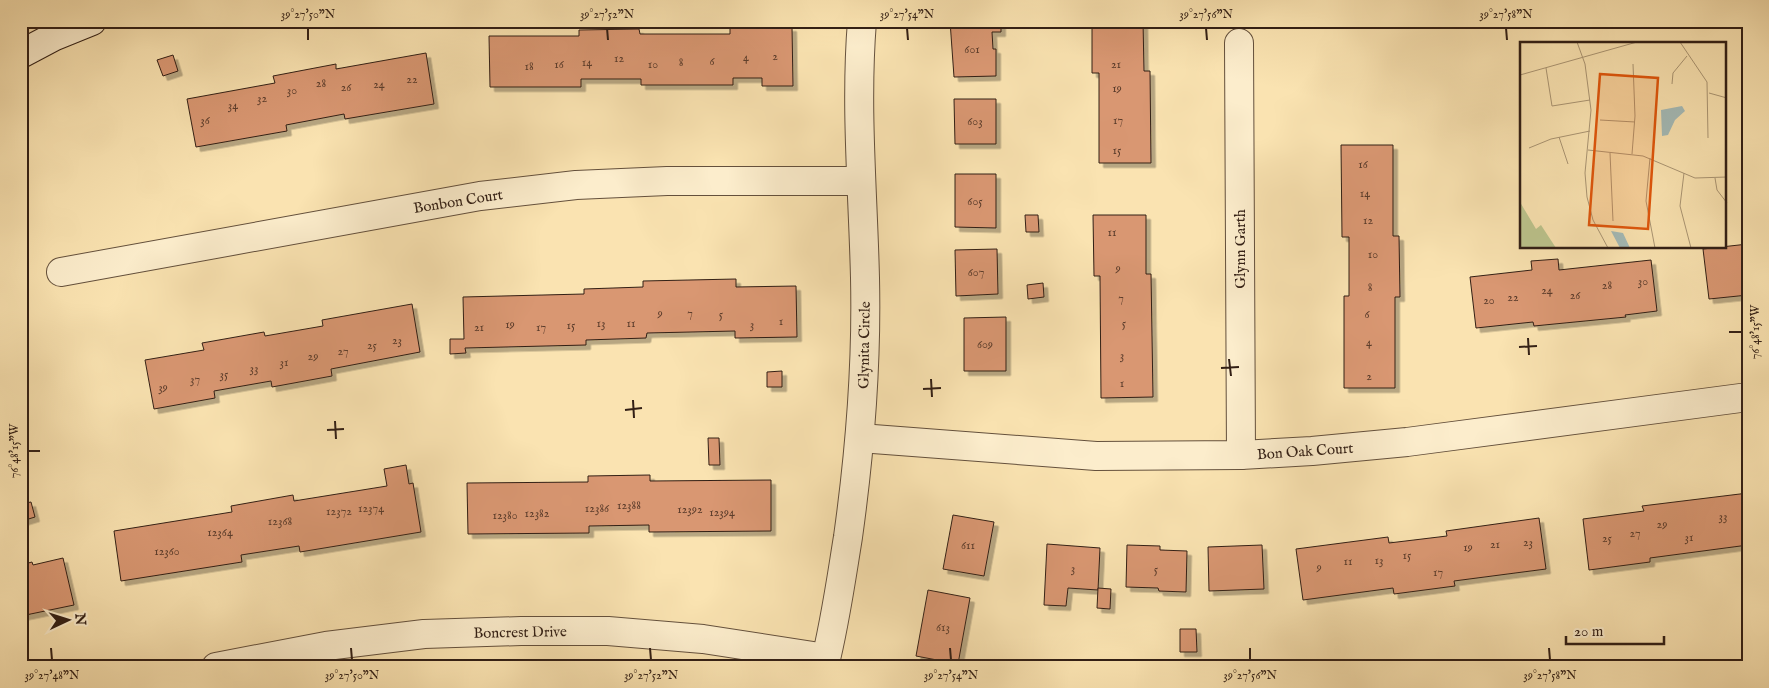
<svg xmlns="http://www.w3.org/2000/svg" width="1769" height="688" font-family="'IM FELL English',serif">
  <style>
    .building { fill: #d99772; stroke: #321f15; filter: url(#shadow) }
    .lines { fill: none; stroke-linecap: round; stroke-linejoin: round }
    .minor-casing { stroke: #64503c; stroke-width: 30 }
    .secondary-casing { stroke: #321f15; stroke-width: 30 }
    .minor { stroke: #fcedcc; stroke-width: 28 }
    .secondary { stroke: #fcedcc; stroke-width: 28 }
    .ticks { fill: none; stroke: #321f15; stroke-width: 2 }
    .labels { text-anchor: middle; stroke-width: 4; stroke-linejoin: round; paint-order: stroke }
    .number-label { font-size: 12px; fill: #5c3d2c }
    .street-label { font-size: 15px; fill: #321f15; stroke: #fcedcc }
    .inset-road { fill: none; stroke: #aa9573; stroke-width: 1 }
    .view { fill: #df560c; fill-opacity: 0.15; stroke: #df560c; stroke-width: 2.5 }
    .inset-edge { fill: none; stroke: #321f15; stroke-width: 2.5 }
    .neatline { fill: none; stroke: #321f15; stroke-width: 2 }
    .ticks-label { font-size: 12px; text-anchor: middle; fill: #321f15 }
  </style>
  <defs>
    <filter id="shadow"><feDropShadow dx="4.5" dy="4.5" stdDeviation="0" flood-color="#0004"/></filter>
  </defs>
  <rect width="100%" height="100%" fill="#fae3b1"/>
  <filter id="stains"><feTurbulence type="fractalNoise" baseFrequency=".004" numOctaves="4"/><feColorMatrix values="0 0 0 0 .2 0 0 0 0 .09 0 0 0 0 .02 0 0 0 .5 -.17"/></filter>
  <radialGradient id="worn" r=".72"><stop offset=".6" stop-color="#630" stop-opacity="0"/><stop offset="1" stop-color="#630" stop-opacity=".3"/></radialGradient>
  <g class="building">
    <path d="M950,21h51v11h-9l1,17h3v27l-42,1z"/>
    <path d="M1092,21h51l1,50h6l1,92h-52v-90h-7z"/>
    <path d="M792,27l1,59h-31v-8h-29v7h-92v-6h-60v8h-91l-1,-51h90v-6l60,-1 1,5h90v-6z"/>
    <path d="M426,53l8,51 -89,15 -1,-5 -58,11 1,6 -91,16 -9,-48 88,-16 -2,-7 63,-12v5z"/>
    <path d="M173,55l5,16 -15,5 -6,-16z"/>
    <path d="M954,99h42v45h-41z"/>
    <path d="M1341,145h52v91h6l1,61h-5v91h-51v-92h5v-59h-7z"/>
    <path d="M955,174h41v54l-41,-1z"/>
    <path d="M1025,215h13l1,17h-13z"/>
    <path d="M1093,215h53v59h5l2,123 -52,1 -1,-122h-6z"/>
    <path d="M1748,244v51l-39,4 -6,-50z"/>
    <path d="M997,249l1,45 -42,2 -1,-46z"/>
    <path d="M1558,259l1,11 92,-10 6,51 -32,4 1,2 -92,9 -1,-4 -57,6 -6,-51 62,-7 -1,-9z"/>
    <path d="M736,279v8l60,-1 1,51 -62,1v-7l-88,2 -1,5 -60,2v5l-121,3 1,5 -16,1v-15h14l-1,-42 121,-3v-5l59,-2v-6z"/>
    <path d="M1043,283l1,14 -16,2 -1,-14z"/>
    <path d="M412,304l8,48 -89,17 1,7 -60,11 -1,-6 -57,10 1,7 -61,11 -9,-49 59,-10 -2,-7 62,-11 1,4 58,-10 -1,-6z"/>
    <path d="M1006,317v54h-42v-53z"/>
    <path d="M782,371v16h-15v-15z"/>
    <path d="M708,438h11l1,27h-11z"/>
    <path d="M406,465l3,19 4,-1 8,49 -121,20 -1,-6 -58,9 1,7 -121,19 -7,-50 118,-19 -1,-6 62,-11 1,6 93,-15 -3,-17z"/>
    <path d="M650,475v6l121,-1v51l-122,1v-7l-60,1v7l-121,1 -1,-51 121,-1v-6z"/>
    <path d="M1748,493v52l-98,13v4l-61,8 -6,-51 61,-8 -2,-5z"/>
    <path d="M31,502l4,15 -13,4 -1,-17z"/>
    <path d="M953,515l41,7 -10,54 -41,-7z"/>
    <path d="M1539,518l7,51 -92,12 1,5 -61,8 -1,-6 -90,12 -7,-51 92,-12 1,6 58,-7 -1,-5z"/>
    <path d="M1047,544l53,4 -2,42 -30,-2 -2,18 -22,-1z"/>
    <path d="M1127,545l33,1v4l27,1 -1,41 -27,-1 -1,-3 -32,-1z"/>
    <path d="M1262,545l2,44 -55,2 -1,-44z"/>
    <path d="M63,558l11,47 -53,11v-51l11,-3 1,3z"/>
    <path d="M1098,588l13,1 -1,20 -13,-1z"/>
    <path d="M928,590l42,8 -12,66 -42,-8z"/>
    <path d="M1180,629h16l1,23h-17z"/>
  </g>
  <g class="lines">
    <g class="minor-casing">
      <g id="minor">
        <path d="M1239,43l2,412"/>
        <path d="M61,272l419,-76 96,-11 91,-4h193"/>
        <path d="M860,438l236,18 145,-1 71,-4 95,-9 341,-45"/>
        <path d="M216,667l110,-21 98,-12 97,-3h87l95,8 123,19"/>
        <path d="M824,667c11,-43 17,-87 24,-130 12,-86 19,-172 17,-259 -2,-86 -10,-171 -3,-257"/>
      </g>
    </g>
    <g class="secondary-casing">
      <path id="secondary" d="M21,54l34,-18 37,-15"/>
    </g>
    <use href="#minor" class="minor"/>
    <use href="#secondary" class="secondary"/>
  </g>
  <path class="ticks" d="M308,28v12M607,28l1,12M907,28l1,12M1206,28l1,12M1506,28l1,12M1729,332h13M1528,338l1,17M1519,347l18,-1M1229,359l2,17M1221,368l18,-1M931,379l1,18M923,389l18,-1M633,400l1,18M625,410l17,-2M335,421l1,18M327,430l17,-1M28,451h12M51,648l1,12M351,648l1,12M650,648l1,12M950,648l1,12M1250,648v12M1549,648l1,12"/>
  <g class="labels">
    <g class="number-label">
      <text x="972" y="53">601</text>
      <text x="775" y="60">2</text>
      <text x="746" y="61">4</text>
      <text x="619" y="62">12</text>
      <text x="712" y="65">6</text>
      <text x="587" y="66">14</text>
      <text x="681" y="66">8</text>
      <text x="559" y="68">16</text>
      <text x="653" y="68">10</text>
      <text x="1116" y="68">21</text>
      <text x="529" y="70">18</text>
      <text x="412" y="83">22</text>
      <text x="321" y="87">28</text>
      <text x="379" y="88">24</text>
      <text x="346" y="91">26</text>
      <text x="1117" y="92">19</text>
      <text x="292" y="94">30</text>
      <text x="262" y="102">32</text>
      <text x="233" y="109">34</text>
      <text x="205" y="124">36</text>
      <text x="1118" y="124">17</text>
      <text x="975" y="125">603</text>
      <text x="1117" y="154">15</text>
      <text x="1363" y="168">16</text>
      <text x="1365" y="197">14</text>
      <text x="975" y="205">605</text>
      <text x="1368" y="224">12</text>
      <text x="1112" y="236">11</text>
      <text x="1373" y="258">10</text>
      <text x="1118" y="272">9</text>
      <text x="976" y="276">607</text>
      <text x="1643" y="285">30</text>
      <text x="1607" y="289">28</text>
      <text x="1370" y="291">8</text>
      <text x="1547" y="294">24</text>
      <text x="1575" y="299">26</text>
      <text x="1513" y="301">22</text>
      <text x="1121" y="302">7</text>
      <text x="1489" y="304">20</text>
      <text x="660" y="317">9</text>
      <text x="690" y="317">7</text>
      <text x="721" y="318">5</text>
      <text x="1367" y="318">6</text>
      <text x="781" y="325">1</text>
      <text x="601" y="327">13</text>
      <text x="631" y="327">11</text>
      <text x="1124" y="327">5</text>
      <text x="510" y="328">19</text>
      <text x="752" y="328">3</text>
      <text x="571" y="329">15</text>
      <text x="479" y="331">21</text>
      <text x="541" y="331">17</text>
      <text x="397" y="344">23</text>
      <text x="1369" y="346">4</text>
      <text x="985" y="348">609</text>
      <text x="372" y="349">25</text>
      <text x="343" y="355">27</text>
      <text x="1122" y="359">3</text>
      <text x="313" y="360">29</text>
      <text x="284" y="366">31</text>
      <text x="254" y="372">33</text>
      <text x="224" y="378">35</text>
      <text x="1369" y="380">2</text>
      <text x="195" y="383">37</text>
      <text x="1122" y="387">1</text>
      <text x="163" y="391">39</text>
      <text x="629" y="509">12388</text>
      <text x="371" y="512">12374</text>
      <text x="597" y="512">12386</text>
      <text x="690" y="513">12392</text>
      <text x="339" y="515">12372</text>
      <text x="722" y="516">12394</text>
      <text x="537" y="517">12382</text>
      <text x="505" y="519">12380</text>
      <text x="1723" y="520">33</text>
      <text x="280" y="525">12368</text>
      <text x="1662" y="528">29</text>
      <text x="220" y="536">12364</text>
      <text x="1635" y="537">27</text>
      <text x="1689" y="541">31</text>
      <text x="1607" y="542">25</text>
      <text x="1528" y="546">23</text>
      <text x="1495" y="548">21</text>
      <text x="968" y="549">611</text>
      <text x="1468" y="551">19</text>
      <text x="167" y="555">12360</text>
      <text x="1407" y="559">15</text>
      <text x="1379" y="564">13</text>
      <text x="1348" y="565">11</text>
      <text x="1319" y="571">9</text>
      <text x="1073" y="572">3</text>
      <text x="1156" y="573">5</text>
      <text x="1438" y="576">17</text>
      <text x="943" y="631">613</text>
    </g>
    <g class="street-label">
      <text transform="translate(458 201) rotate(-9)" y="5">Bonbon Court</text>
      <text transform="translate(1240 249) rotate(-90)" y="5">Glynn Garth</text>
      <text transform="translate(864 345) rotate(-89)" y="5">Glynita Circle</text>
      <text transform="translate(1305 451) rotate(-4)" y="5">Bon Oak Court</text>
      <text transform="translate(520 632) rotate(-1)" y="5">Boncrest Drive</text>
    </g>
  </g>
  <g transform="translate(1520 42)">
    <rect width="206" height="206" fill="#fae3b1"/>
    <path d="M0,160l16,27 5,-4 15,23h-36z" fill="#bcc48d"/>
    <path d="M162,64l3,5 -10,9 -7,15 -6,1 -1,-26zM91,189l12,2 7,15h-10z" fill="#a4bbb8"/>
    <path class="inset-road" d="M57,0l8,22 6,46 -6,63 2,24 6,23 15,28M160,0l27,40 1,56M26,26l6,38 38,-6M0,33l117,-33M152,42l1,-11 14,-17M189,51l18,5M80,78l35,2M39,95l9,27M9,106l22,-9 39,-8M68,108l55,6 52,22 32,-1M90,111l3,68M112,112l3,-38 -2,-52M130,116l-4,43 9,47M164,131l-4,33 11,42M195,136l2,12 10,13"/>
    <path class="view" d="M80,32l58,4 -10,151 -59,-4z"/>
    <rect width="206" height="206" class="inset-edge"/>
  </g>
  <rect width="1769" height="688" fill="none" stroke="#fae3b1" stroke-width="55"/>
  <g transform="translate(68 620) rotate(86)" stroke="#fcedcc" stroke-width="4" paint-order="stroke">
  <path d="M0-4L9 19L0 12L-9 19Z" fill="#321f15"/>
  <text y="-8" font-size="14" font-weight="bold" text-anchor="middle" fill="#321f15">N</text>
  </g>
  <path d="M1566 636v8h98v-8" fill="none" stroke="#321f15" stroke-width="2.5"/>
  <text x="1574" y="636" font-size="15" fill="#321f15" stroke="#fcedcc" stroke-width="4" paint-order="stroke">20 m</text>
  <rect x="28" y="28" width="1714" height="632" class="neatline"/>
  <g class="ticks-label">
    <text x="308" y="18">39°27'50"N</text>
    <text x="607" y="18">39°27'52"N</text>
    <text x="907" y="18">39°27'54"N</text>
    <text x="1206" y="18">39°27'56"N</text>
    <text x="1506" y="18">39°27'58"N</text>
    <text transform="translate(1755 332) rotate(-90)" y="4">76°48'15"W</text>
    <text transform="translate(14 451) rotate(-90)" y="4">76°48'15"W</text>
    <text x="52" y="679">39°27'48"N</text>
    <text x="352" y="679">39°27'50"N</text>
    <text x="651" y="679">39°27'52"N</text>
    <text x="951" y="679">39°27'54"N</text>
    <text x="1250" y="679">39°27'56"N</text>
    <text x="1550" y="679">39°27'58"N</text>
  </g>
  <rect width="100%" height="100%" filter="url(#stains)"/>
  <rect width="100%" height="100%" fill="url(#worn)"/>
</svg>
